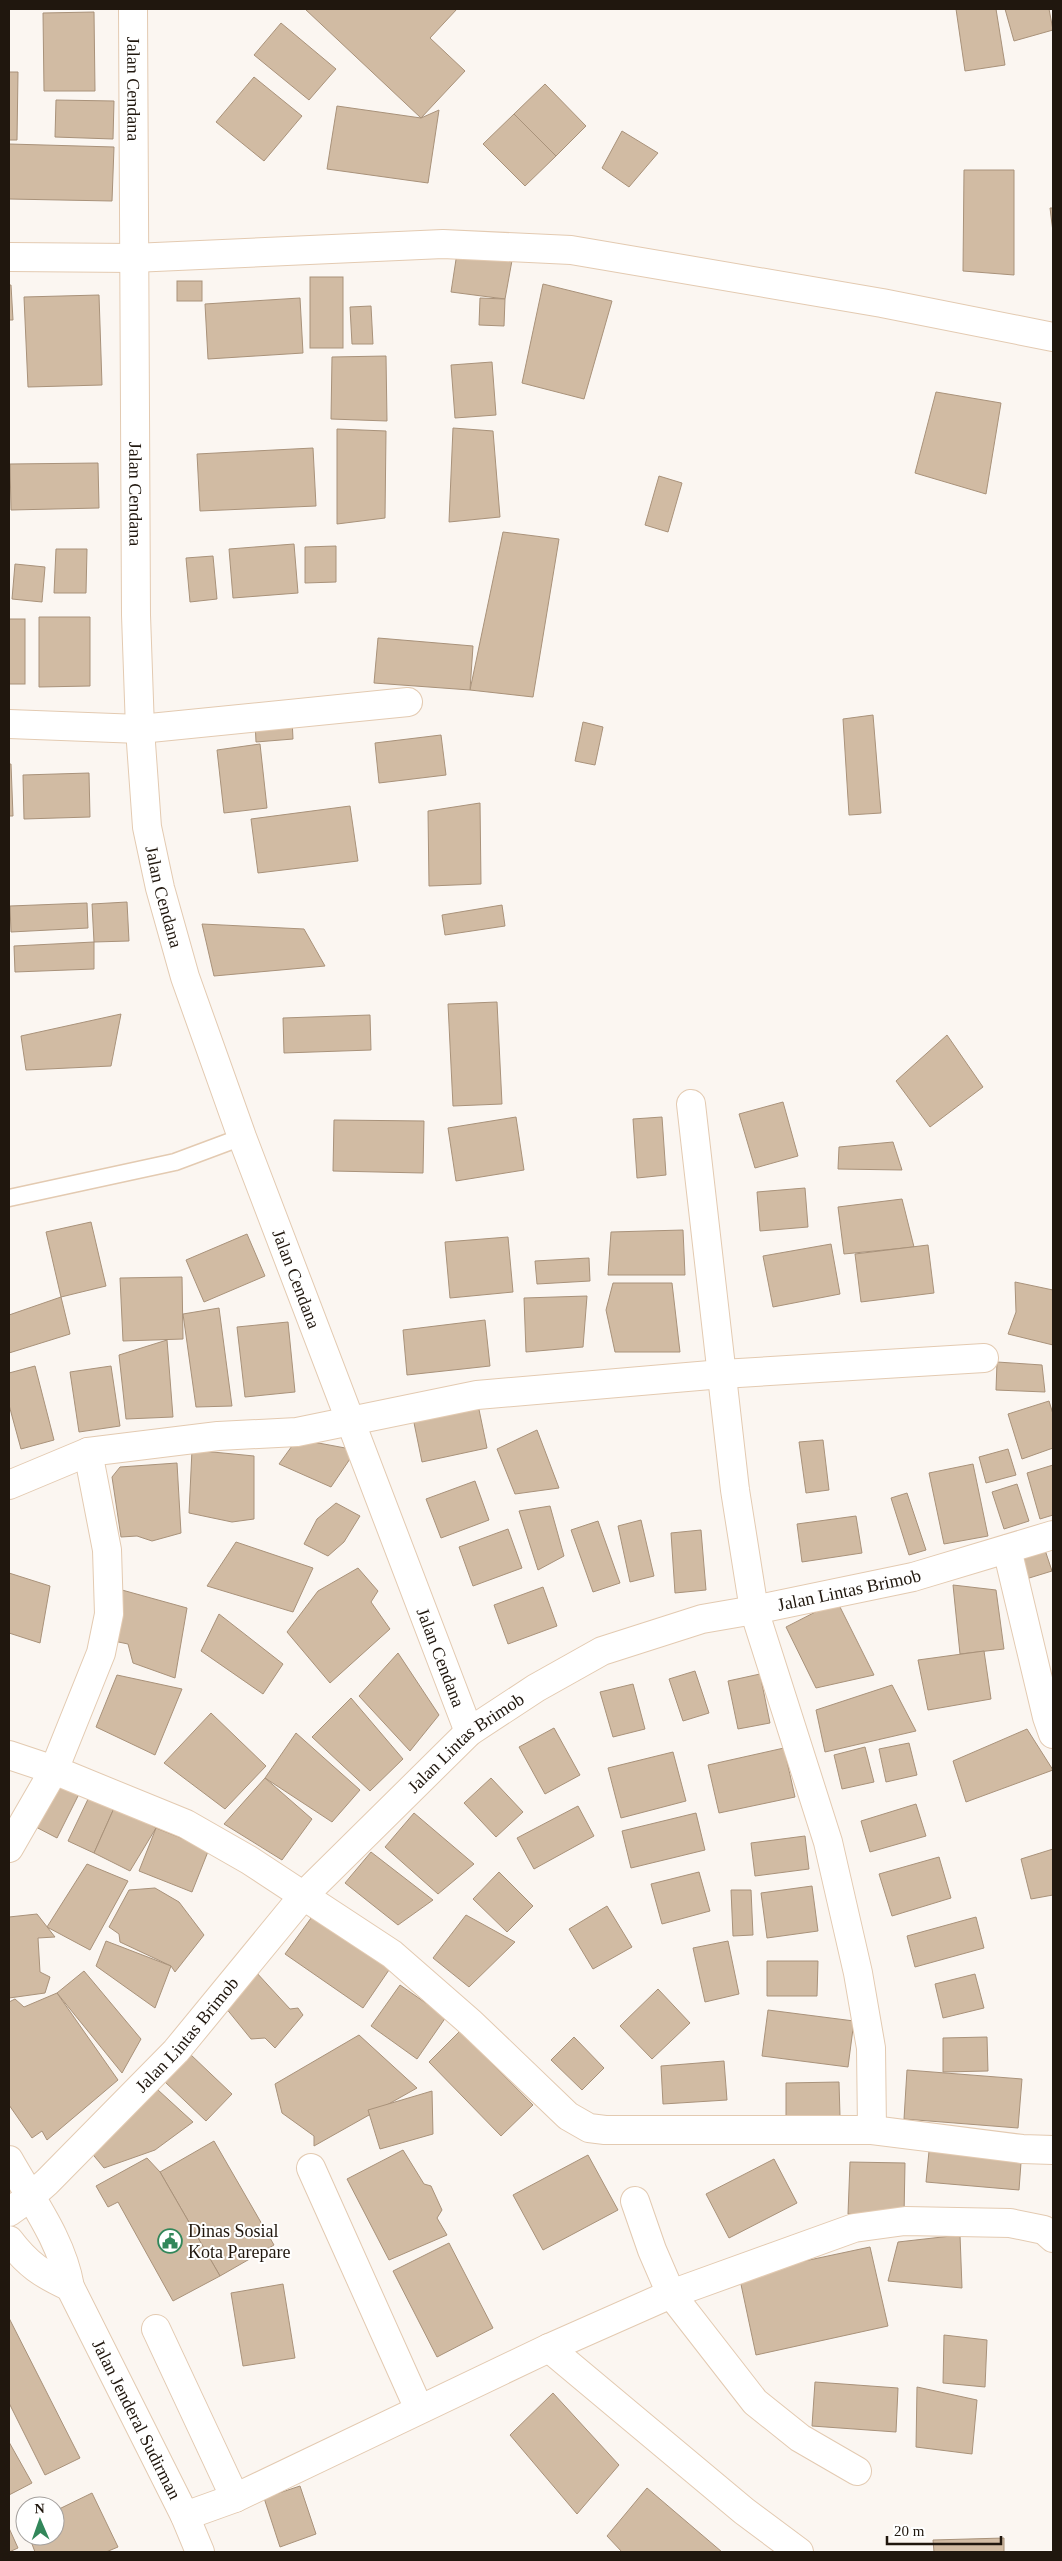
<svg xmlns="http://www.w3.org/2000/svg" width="1062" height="2561" font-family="'Times New Roman',serif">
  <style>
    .building { fill: #d1bba3; stroke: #a9927a }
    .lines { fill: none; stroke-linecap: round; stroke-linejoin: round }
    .lane-casing { stroke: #e3cab1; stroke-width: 19 }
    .street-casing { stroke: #e3cab1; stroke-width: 30 }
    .secondary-casing { stroke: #e3cab1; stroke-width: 30 }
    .lane { stroke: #fff; stroke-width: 16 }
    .street { stroke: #fff; stroke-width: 28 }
    .secondary { stroke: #fff; stroke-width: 28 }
    .labels { text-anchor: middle; stroke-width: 4; stroke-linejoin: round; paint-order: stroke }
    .street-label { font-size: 18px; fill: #20170e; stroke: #fff }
    .poi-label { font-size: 18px; fill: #20170e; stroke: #fff; text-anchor: start }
  </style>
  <rect width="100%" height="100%" fill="#fbf6f1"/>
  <g class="building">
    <path d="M305,9h152l-27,29 35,33 -44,47z"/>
    <path d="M956,9h40l9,56 -40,6z"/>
    <path d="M1005,9h44l4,21 -39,11z"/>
    <path d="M94,12l1,79h-51l-1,-78z"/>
    <path d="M281,23l55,46 -27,31 -55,-45z"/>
    <path d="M9,72h9l-1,68h-8z"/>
    <path d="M254,77l48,39 -38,45 -48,-39z"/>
    <path d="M545,84l41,42 -30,30 -42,-42z"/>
    <path d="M56,100l58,1 -1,38 -58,-2z"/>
    <path d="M337,106l84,12 18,-8 -11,73 -101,-14z"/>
    <path d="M514,114l42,42 -31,30 -42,-42z"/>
    <path d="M622,131l36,22 -29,34 -27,-19z"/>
    <path d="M9,144l105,3 -2,54 -103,-2z"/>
    <path d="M964,170h50v105l-51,-4z"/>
    <path d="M1050,208h3v24z"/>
    <path d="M457,253l56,2 -8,44 -54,-7z"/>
    <rect x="310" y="277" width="33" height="71"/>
    <rect x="177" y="281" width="25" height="20"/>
    <path d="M543,284l69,17 -28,98 -62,-16z"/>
    <path d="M9,285h2l2,35h-4z"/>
    <path d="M99,295l3,90 -74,2 -4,-90z"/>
    <path d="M300,298l3,55 -95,6 -3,-55z"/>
    <path d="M480,298l25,1 -1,27 -25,-1z"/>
    <path d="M371,306l2,38h-21l-2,-37z"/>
    <path d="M386,356l1,65 -56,-2 1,-62z"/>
    <path d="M492,362l4,53 -41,3 -4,-53z"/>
    <path d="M936,392l65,11 -15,91 -71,-21z"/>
    <path d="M453,428l40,3 7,86 -51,5z"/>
    <path d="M337,429l49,2 -1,87 -48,6z"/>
    <path d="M313,448l3,58 -116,5 -3,-57z"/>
    <path d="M98,463l1,45 -88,2 -1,-46z"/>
    <path d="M659,476l23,7 -14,49 -23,-7z"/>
    <path d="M503,532l56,7 -26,158 -63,-7z"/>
    <path d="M294,544l4,49 -65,5 -4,-49z"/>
    <path d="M336,546v36l-31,1v-36z"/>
    <path d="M56,549h31l-1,44h-32z"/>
    <path d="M213,556l4,43 -27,3 -4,-44z"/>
    <path d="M15,564l30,3 -3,35 -30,-3z"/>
    <path d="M39,617h51v69l-51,1z"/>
    <rect x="9" y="619" width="16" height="65"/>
    <path d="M378,638l95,8 -3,44 -96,-7z"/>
    <path d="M873,715l8,98 -32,2 -6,-96z"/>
    <path d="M292,719l1,20 -37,3 -1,-21z"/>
    <path d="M583,722l20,5 -8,38 -20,-4z"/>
    <path d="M441,735l5,40 -67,8 -4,-40z"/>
    <path d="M260,744l7,64 -43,5 -7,-63z"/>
    <path d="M9,764h2l2,52h-4z"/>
    <path d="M89,773l1,44 -66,2 -1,-44z"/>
    <path d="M480,803l1,81 -52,2 -1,-75z"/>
    <path d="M350,806l8,55 -100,12 -7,-54z"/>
    <path d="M127,902l2,39 -35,1 -2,-38z"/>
    <path d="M87,903l1,25 -77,4 -1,-26z"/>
    <path d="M502,905l3,21 -60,9 -3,-20z"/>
    <path d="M202,924l102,5 21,37 -111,10z"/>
    <path d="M94,942v27l-79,3 -1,-26z"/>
    <path d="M497,1002l5,102 -49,2 -5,-102z"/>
    <path d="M121,1014l-10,52 -85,4 -5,-34z"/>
    <path d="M370,1015l1,35 -87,3 -1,-35z"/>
    <path d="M947,1035l36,52 -53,40 -34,-46z"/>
    <path d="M783,1102l15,54 -43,12 -16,-54z"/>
    <path d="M516,1117l8,53 -68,11 -8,-53z"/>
    <path d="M662,1117l4,58 -29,3 -4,-59z"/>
    <path d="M334,1120l90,1 -1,52 -90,-2z"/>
    <path d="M893,1142l9,28 -64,-1 1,-22z"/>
    <path d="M805,1188l3,39 -48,4 -3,-39z"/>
    <path d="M902,1199l12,48 -70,7 -6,-47z"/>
    <path d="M91,1222l15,64 -45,11 -15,-65z"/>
    <path d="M683,1230l2,45h-77l3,-43z"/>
    <path d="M247,1234l18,42 -61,26 -18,-42z"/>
    <path d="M508,1237l5,55 -63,6 -5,-56z"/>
    <path d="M831,1244l9,50 -67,13 -10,-51z"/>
    <path d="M928,1245l6,48 -73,9 -6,-48z"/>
    <path d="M589,1258l1,23 -53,3 -2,-23z"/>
    <path d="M182,1277l1,62 -60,2 -3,-63z"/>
    <path d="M1015,1282l38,8v55l-45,-11 8,-22z"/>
    <path d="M613,1283h59l8,69h-65l-9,-42z"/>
    <path d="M587,1296l-4,51 -57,5 -2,-54z"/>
    <path d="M61,1297l9,37 -61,19v-38z"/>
    <path d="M219,1308l13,98 -36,1 -13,-93z"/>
    <path d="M485,1320l5,46 -83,9 -4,-45z"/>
    <path d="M288,1322l7,70 -50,5 -8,-70z"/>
    <path d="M167,1340l6,77 -47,2 -7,-64z"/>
    <path d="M997,1362l45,3 3,27 -49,-2z"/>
    <path d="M35,1366l19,74 -33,9 -12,-44v-32z"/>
    <path d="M111,1366l9,60 -41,6 -9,-60z"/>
    <path d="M477,1400l10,48 -65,14 -10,-49z"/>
    <path d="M1049,1401l4,13v34l-31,11 -14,-45z"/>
    <path d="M537,1430l22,58 -44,6 -18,-45z"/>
    <path d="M297,1439l59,11 -25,37 -52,-23z"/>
    <path d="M823,1440l6,50 -23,3 -7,-51z"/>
    <path d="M1008,1449l8,26 -30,8 -7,-26z"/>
    <path d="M192,1450l62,6v63l-22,3 -43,-9z"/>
    <path d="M177,1463l4,70 -29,8 -15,-5 -16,1 -9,-60 8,-10z"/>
    <path d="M973,1464l15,72 -44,8 -15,-71z"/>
    <path d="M1053,1465v50l-13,4 -13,-46z"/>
    <path d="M475,1481l14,39 -48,18 -15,-39z"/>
    <path d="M1017,1484l12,37 -25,8 -12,-37z"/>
    <path d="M907,1493l19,57 -17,5 -18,-57z"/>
    <path d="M336,1503l24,13 -16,26 -16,14 -24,-12 13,-25z"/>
    <path d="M550,1506l14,50 -26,14 -19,-59z"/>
    <path d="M856,1516l6,37 -60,9 -5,-38z"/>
    <path d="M641,1520l13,56 -24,6 -12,-56z"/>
    <path d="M598,1521l22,62 -27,9 -22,-62z"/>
    <path d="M508,1529l14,39 -49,18 -14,-39z"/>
    <path d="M701,1530l5,60 -31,3 -4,-60z"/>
    <path d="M236,1542l77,26 -20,44 -86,-26z"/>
    <path d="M1045,1550l7,21 -26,8 -7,-21z"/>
    <path d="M358,1568l20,23 -7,11 19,27 -60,54 -43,-51 31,-41z"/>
    <path d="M9,1573l41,13 -10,57 -31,-10z"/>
    <path d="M953,1585l43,5 8,59 -44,5z"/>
    <path d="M543,1587l14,39 -49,18 -14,-39z"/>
    <path d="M122,1590l65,18 -12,70 -42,-15 -5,-19 -19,-4z"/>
    <path d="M837,1601l37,74 -58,13 -30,-61z"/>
    <path d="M219,1614l64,50 -20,30 -62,-43z"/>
    <path d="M984,1651l7,48 -63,11 -10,-50z"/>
    <path d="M398,1653l41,62 -29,36 -51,-55z"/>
    <path d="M695,1671l14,42 -26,8 -14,-42z"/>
    <path d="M760,1674l10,49 -32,6 -10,-48z"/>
    <path d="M117,1675l65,14 -27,66 -59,-28z"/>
    <path d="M633,1684l12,45 -32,8 -13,-45z"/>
    <path d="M892,1685l24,46 -91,21 -9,-42z"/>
    <path d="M351,1698l52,61 -33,32 -58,-54z"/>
    <path d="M211,1713l55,53 -41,43 -61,-46z"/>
    <path d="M554,1728l26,47 -35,19 -26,-47z"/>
    <path d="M1027,1729l26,41 -87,32 -13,-41z"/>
    <path d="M296,1733l64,57 -28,32 -67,-44z"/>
    <path d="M909,1743l8,32 -31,7 -7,-33z"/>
    <path d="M865,1747l9,35 -32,7 -8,-34z"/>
    <path d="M784,1748l11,49 -76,16 -11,-48z"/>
    <path d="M673,1752l13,49 -65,17 -13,-50z"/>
    <path d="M265,1778l47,41 -30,41 -58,-36z"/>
    <path d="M491,1778l32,34 -27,25 -32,-34z"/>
    <path d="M57,1781l23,11 -23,46 -23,-12z"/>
    <path d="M90,1795l25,11 -21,47 -26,-12z"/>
    <path d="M916,1804l10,32 -56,16 -9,-31z"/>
    <path d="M115,1806l41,22 -26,43 -36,-18z"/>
    <path d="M578,1806l16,30 -60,33 -17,-31z"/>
    <path d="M414,1813l60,51 -36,30 -53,-47z"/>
    <path d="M696,1813l9,37 -74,18 -9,-37z"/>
    <path d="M156,1828l53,21 -17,43 -53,-21z"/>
    <path d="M805,1836l4,33 -54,7 -4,-33z"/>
    <path d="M1053,1849v46l-22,4 -10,-40z"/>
    <path d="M371,1852l62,48 -35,25 -53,-42z"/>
    <path d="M939,1857l12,41 -59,18 -13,-42z"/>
    <path d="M87,1864l41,17 -38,69 -43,-23z"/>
    <path d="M499,1872l34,34 -26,26 -34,-33z"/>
    <path d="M699,1872l11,39 -48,13 -11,-40z"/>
    <path d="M812,1886l6,45 -51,7 -6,-45z"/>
    <path d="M155,1888l24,14 25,33 -29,37 -4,-6 -51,-24 -1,-8 -10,-7 20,-37z"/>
    <path d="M731,1890h20l2,45 -20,1z"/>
    <path d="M607,1906l25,41 -39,22 -24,-40z"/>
    <path d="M37,1914l18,23 -17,1 2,34 10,5 -5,16 -36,5v-81z"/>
    <path d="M314,1914l77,53 -28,41 -78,-54z"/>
    <path d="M466,1915l49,27 -46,45 -36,-29z"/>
    <path d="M976,1917l8,31 -69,19 -8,-31z"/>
    <path d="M106,1941l65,25 -16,42 -59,-42z"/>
    <path d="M728,1941l11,53 -34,8 -12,-54z"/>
    <path d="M767,1961h51l-1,35h-50z"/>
    <path d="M84,1971l57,68 -19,34 -65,-80z"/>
    <path d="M255,1971l35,38 8,-1 5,7 -28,33 -10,-10 -14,1 -30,-37z"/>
    <path d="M975,1974l9,34 -41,10 -8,-34z"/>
    <path d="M400,1985l46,32 -29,42 -46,-33z"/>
    <path d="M658,1989l32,34 -38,36 -32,-33z"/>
    <path d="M57,1993l61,87 -71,60 -5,-9 -10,7 -23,-33v-103l6,-3 9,8z"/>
    <path d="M768,2010l86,11 -6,46 -86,-11z"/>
    <path d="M460,2031l73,74 -32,31 -72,-74z"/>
    <path d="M359,2035l58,53 -103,58v-10l-32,-23 -7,-29z"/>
    <path d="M574,2037l30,31 -22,22 -31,-30z"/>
    <path d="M987,2037l1,34 -45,1v-34z"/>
    <path d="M190,2054l42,40 -26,27 -42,-40z"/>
    <path d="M724,2061l3,39 -64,4 -2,-38z"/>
    <path d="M907,2070l115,9 -4,49 -114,-9z"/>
    <path d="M839,2082l1,34 -54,1v-34z"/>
    <path d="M158,2090l35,32 -38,28 -51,18 -14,-17z"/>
    <path d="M432,2091l1,43 -53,15 -12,-39z"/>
    <path d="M214,2141l60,104 -54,31 -60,-104z"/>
    <path d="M930,2141l92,8 -3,41 -93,-8z"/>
    <path d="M403,2150l21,34 7,2 11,24 -5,8 10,17 -58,25 -42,-81z"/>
    <path d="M588,2155l30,55 -75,40 -30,-55z"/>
    <path d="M147,2158l13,14 60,104 -47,25 -55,-99 -10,5 -12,-21z"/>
    <path d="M774,2159l23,44 -68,35 -23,-44z"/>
    <path d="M850,2162l55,1 -1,53 -56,-2z"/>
    <path d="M960,2235l2,53 -74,-7 10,-39z"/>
    <path d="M449,2243l44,85 -56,29 -44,-86z"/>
    <path d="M870,2247l18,79 -132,29 -17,-80z"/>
    <path d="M283,2284l12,74 -52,8 -12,-73z"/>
    <path d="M9,2318l71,140 -35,17 -36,-72z"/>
    <path d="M944,2335l43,5 -2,47 -42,-4z"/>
    <path d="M815,2382l83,6 -2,44 -84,-6z"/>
    <path d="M917,2387l60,13 -5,54 -56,-7z"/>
    <path d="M553,2393l66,72 -42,49 -67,-79z"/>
    <path d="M9,2442l23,41 -23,12z"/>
    <path d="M300,2486l16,48 -36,13 -16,-49z"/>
    <path d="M647,2488l75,64h-100l-15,-16z"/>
    <path d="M92,2493l26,54 -12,5h-71l-6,-16h26v-25z"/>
    <path d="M9,2528l9,20 -9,4z"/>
    <path d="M1004,2538v14h-70l-1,-12z"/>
  </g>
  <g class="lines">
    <g class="lane-casing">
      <path id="lane" d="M9,1198l166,-36 67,-25"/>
    </g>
    <g class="street-casing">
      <g id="street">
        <path id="s1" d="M133,9l3,606 4,114 7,98 13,61 25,89 57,160 227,595"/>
        <path d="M9,257l124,1 310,-14 128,6 311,53 171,34"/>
        <path d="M9,724l131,5 268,-27"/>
        <path d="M691,1104l44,386 19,120 74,232 30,131 13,75 1,82"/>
        <path d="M9,1485l79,-33 130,-16 79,-4 180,-37 245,-21 262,-16"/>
        <path d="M1007,1549l40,168 6,17"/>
        <path d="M9,1755l45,15 132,54 63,36 143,94 79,69 97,93 21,12 16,2h267l150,19 31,1"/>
        <path d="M9,1848l45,-78 47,-117 8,-39 -2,-64 -19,-98"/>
        <path d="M311,2168l108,241"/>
        <path id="s2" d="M30,2197l17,-15 129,-131 128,-156 165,-163 67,-44 66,-37 100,-32 52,-9 159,-33 140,-42"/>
        <path d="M635,2201l17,49 19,44 84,108 45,36 57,33"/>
        <path d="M156,2329l79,169"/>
        <path d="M549,2348l195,163 55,41"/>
        <path d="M185,2516l50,-18 314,-150 122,-54 183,-66 51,-7 105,2 34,7 9,8"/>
      </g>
    </g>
    <g class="secondary-casing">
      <g id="secondary">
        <path id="s3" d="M9,2160c23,41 53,80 61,127l115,229 15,36"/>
        <path d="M9,2212l21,-15"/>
        <path d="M9,2240c19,25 33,34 61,47"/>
      </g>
    </g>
    <use href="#lane" class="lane"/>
    <use href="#street" class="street"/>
    <use href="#secondary" class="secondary"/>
  </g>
  <defs>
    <g id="civic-ring" transform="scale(1.25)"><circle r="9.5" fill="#fff" stroke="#32875a" stroke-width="1.5"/><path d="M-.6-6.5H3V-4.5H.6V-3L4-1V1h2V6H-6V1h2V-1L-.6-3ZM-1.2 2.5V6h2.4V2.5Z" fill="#32875a"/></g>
  </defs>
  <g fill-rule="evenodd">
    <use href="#civic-ring" x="170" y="2241"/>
  </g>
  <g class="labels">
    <g class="street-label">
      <text dy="6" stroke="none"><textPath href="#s1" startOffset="80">Jalan Cendana</textPath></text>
      <text dy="6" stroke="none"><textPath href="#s1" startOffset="485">Jalan Cendana</textPath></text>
      <text dy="6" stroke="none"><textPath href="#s1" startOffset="890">Jalan Cendana</textPath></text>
      <text dy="6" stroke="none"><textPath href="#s1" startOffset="1295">Jalan Cendana</textPath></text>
      <text dy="6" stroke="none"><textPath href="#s2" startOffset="1051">Jalan Lintas Brimob</textPath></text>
      <text dy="6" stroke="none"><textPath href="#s1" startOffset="1700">Jalan Cendana</textPath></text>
      <text dy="6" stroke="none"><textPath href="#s2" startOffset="631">Jalan Lintas Brimob</textPath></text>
      <text dy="6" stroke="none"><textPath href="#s2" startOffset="226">Jalan Lintas Brimob</textPath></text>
      <text dy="6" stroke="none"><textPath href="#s3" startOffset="290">Jalan Jenderal Sudirman</textPath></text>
    </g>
    <g class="poi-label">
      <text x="188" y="2237">Dinas Sosial<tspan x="188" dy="21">Kota Parepare</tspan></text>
    </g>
  </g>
  <rect width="1062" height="2561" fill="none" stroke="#20170e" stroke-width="20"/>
  <g transform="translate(40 2521) rotate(358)"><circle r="24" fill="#ffffff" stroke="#a6a29f"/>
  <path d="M0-4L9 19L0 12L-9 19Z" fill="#32875a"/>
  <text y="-8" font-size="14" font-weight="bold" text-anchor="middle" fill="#20170e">N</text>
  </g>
  <path d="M887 2536v8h114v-8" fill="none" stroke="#20170e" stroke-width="2.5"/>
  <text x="894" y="2536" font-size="15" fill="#20170e" stroke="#ffffff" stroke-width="4" paint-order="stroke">20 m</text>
</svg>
